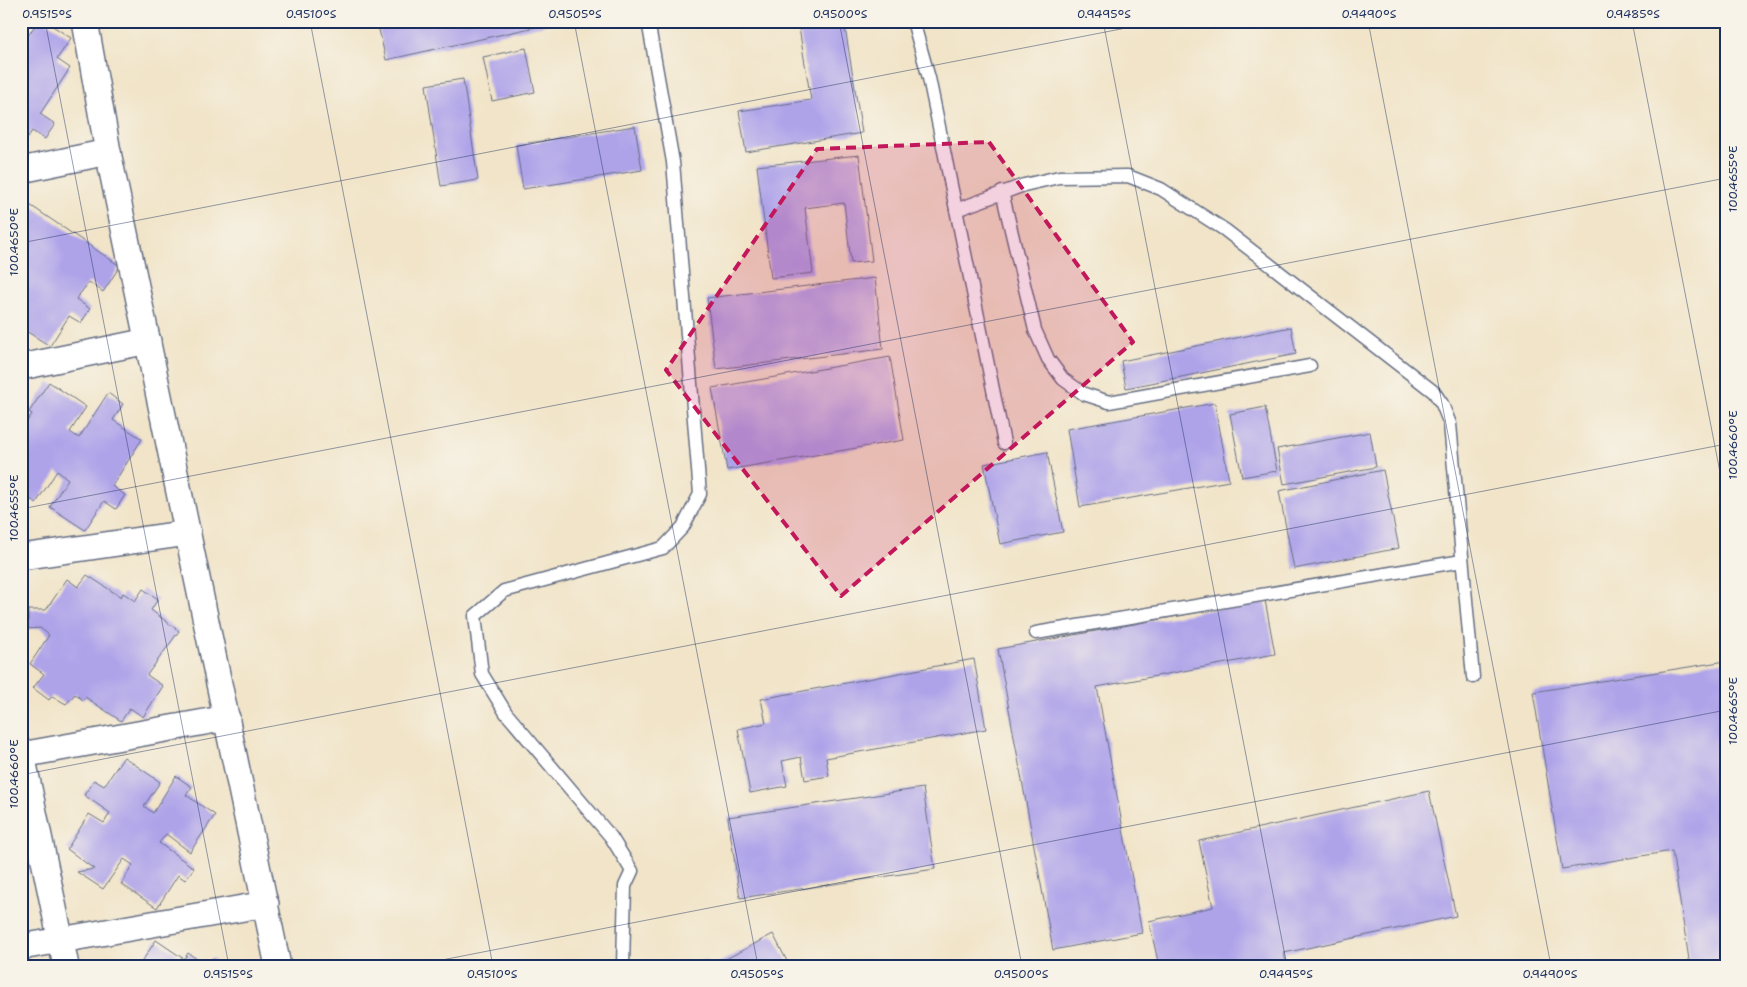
<svg xmlns="http://www.w3.org/2000/svg" width="1747" height="987" font-family="'Shantell Sans',sans-serif">
  <style>
    .building { fill: #aea3e9 }
    .lines { fill: none; stroke-linecap: round; stroke-linejoin: round }
    .service-casing { stroke: #666e83; stroke-width: 15 }
    .minor-casing { stroke: #666e83; stroke-width: 28 }
    .service { stroke: #fff; stroke-width: 12 }
    .minor { stroke: #fff; stroke-width: 25 }
    .marked { fill: #c2185b; fill-opacity: 0.2; stroke: #c2185b; stroke-width: 4; stroke-dasharray: 10 6; stroke-linejoin: round }
    .ticks { fill: none; stroke: #1b2f5e; stroke-width: 1; stroke-opacity: 0.45 }
    .neatline { fill: none; stroke: #1b2f5e; stroke-width: 2 }
    .ticks-label { font-size: 12px; text-anchor: middle; fill: #1b2f5e }
  </style>
  <rect width="100%" height="100%" fill="#f7f3e8"/>
  <filter id="ink" filterUnits="userSpaceOnUse"><feTurbulence type="fractalNoise" baseFrequency=".02" numOctaves="2"/><feDisplacementMap in="SourceGraphic" scale="10" xChannelSelector="R" yChannelSelector="G"/><feConvolveMatrix kernelMatrix="1 2 1 2 8 2 1 2 1" color-interpolation-filters="sRGB"/></filter>
  <filter id="wash" filterUnits="userSpaceOnUse"><feTurbulence type="fractalNoise" baseFrequency=".0096" numOctaves="4" result="noise"/><feDisplacementMap in="SourceGraphic" scale="20" xChannelSelector="R" yChannelSelector="G"/><feGaussianBlur stdDeviation="1.12" result="paint"/><feColorMatrix in="noise" values="0 0 0 0 0 0 0 0 0 0 0 0 0 0 0 0 0 1.4 0 .05"/><feComposite in="paint" operator="in"/></filter>
  <g filter="url(#wash)">
    <rect width="100%" height="100%" fill="#f1e4c8"/>
    <g id="blocks">
      <g class="building">
        <path d="M38,21h7l26,17 -14,21 13,9 -30,46 15,10 -10,15 -13,-8 -11,17v-102z"/>
        <path d="M377,21h180l1,1 -172,38z"/>
        <path d="M844,21l18,112 -116,19 -7,-41 72,-11 -12,-72z"/>
        <path d="M526,48l9,44 -43,9 -9,-44z"/>
        <path d="M463,79l15,101 -37,6 -15,-101z"/>
        <path d="M635,126l7,44 -119,19 -7,-44z"/>
        <path d="M859,155l13,106 -21,2 -7,-60 -39,5 8,65 -42,5 -14,-112z"/>
        <path d="M21,199l99,67 -17,26 -14,-10 -13,17 14,10 -9,14 -12,-7 -19,30 -29,-18z"/>
        <path d="M875,278l8,71 -167,20 -9,-71z"/>
        <path d="M1291,327l5,27 -170,34 -5,-27z"/>
        <path d="M890,357l14,83 -177,30 -15,-82z"/>
        <path d="M49,382l37,25 -16,25 9,6 29,-45 15,11 -10,16 29,19 -30,47 13,9 -9,14 -12,-8 -19,29 -35,-23 18,-28 -11,-8 -21,32 -15,-10v-63l11,-16 -3,-2z"/>
        <path d="M1215,403l14,78 -149,26 -13,-78z"/>
        <path d="M1265,407l12,64 -35,6 -12,-63z"/>
        <path d="M1370,432l6,35 -92,17 -7,-35z"/>
        <path d="M1047,452l16,80 -63,12 -16,-80z"/>
        <path d="M1383,470l16,78 -105,21 -15,-78z"/>
        <path d="M87,575l34,22 2,-4 12,8 8,-12 15,10 -7,11 28,21 -32,44 16,11 -20,31 -13,-9 -9,13 -36,-24 -2,3 -8,-6 -9,10 -14,-8 -3,4 -16,-12 11,-14 -14,-10 19,-29 -9,-7 -12,1v-19h18l21,-31 11,8z"/>
        <path d="M1265,600l10,54 -178,33 45,246 -89,17 -55,-301z"/>
        <path d="M974,659l12,70 -160,29 3,18 -24,4 -4,-23 -19,4 5,25 -37,7 -12,-64 28,-6 -5,-24z"/>
        <path d="M1726,661v304l-36,1 -18,-115 -110,18 -29,-177z"/>
        <path d="M124,757l36,25 -16,24 9,7 23,-37 16,11 -6,8 29,20 -25,37 -24,-18 -7,9 35,25 -9,12 -7,-5 -21,33 -36,-24 12,-19 -9,-6 -21,30 -26,-17 17,-3 -27,-20 22,-35 15,9 6,-10 -26,-18 10,-15 10,6z"/>
        <path d="M923,788l12,81 -195,29 -12,-81z"/>
        <path d="M1429,791l27,125 -172,37 3,13h-128l-10,-45 64,-14 -14,-66z"/>
        <path d="M773,934l16,31 -2,1h-74z"/>
        <path d="M156,940l28,19 4,-6 15,10 -2,3h-62z"/>
        <path d="M212,958l10,8h-16z"/>
        <path d="M705,960l3,6h-14z"/>
      </g>
    </g>
  </g>
  <g filter="url(#ink)">
    <use href="#blocks" fill-opacity="0" stroke="#666e83" stroke-width="1"/>
    <g class="lines">
      <g class="service-casing">
        <g id="service">
          <path d="M913,21l16,57 75,365"/>
          <path d="M1002,192l33,138 13,29 15,20 21,15 25,8 201,-36"/>
          <path d="M956,210l68,-25 35,-8 69,-1 33,13 64,41 209,162 8,12 8,20 23,253"/>
          <path d="M1036,633l426,-72"/>
          <path d="M623,966l2,-80 7,-15 -21,-34 -105,-124 -24,-39 -7,-58 29,-25 159,-43 20,-21 17,-33 -27,-332 -25,-141"/>
        </g>
      </g>
      <g class="minor-casing">
        <g id="minor">
          <path d="M85,21l23,131 170,814"/>
          <path d="M21,170l87,-18"/>
          <path d="M21,367l127,-26"/>
          <path d="M21,557l167,-24"/>
          <path d="M21,750l45,216"/>
          <path d="M21,755l206,-37"/>
          <path d="M21,947l245,-43"/>
        </g>
      </g>
      <use href="#service" class="service"/>
      <use href="#minor" class="minor"/>
    </g>
  </g>
  <path class="marked" d="M989,142l144,200 -292,254 -175,-226 151,-221z"/>
  <path class="ticks" d="M45,21l184,945M310,21l183,945M574,21l184,945M839,21l183,945M1103,21l184,945M1368,21l183,945M1632,21l94,482M21,243l1141,-222M21,509l1705,-331M21,775l1705,-331M411,966l1315,-256"/>
  <rect width="1747" height="987" fill="none" stroke="#f7f3e8" stroke-width="55"/>
  <rect x="28" y="28" width="1692" height="932" class="neatline"/>
  <g class="ticks-label">
    <text x="47" y="18">0.9515°S</text>
    <text x="311" y="18">0.9510°S</text>
    <text x="575" y="18">0.9505°S</text>
    <text x="840" y="18">0.9500°S</text>
    <text x="1104" y="18">0.9495°S</text>
    <text x="1369" y="18">0.9490°S</text>
    <text x="1633" y="18">0.9485°S</text>
    <text transform="translate(1733 179) rotate(-90)" y="4">100.4655°E</text>
    <text transform="translate(14 242) rotate(-90)" y="4">100.4650°E</text>
    <text transform="translate(1733 445) rotate(-90)" y="4">100.4660°E</text>
    <text transform="translate(14 508) rotate(-90)" y="4">100.4655°E</text>
    <text transform="translate(1733 711) rotate(-90)" y="4">100.4665°E</text>
    <text transform="translate(14 774) rotate(-90)" y="4">100.4660°E</text>
    <text x="228" y="978">0.9515°S</text>
    <text x="492" y="978">0.9510°S</text>
    <text x="757" y="978">0.9505°S</text>
    <text x="1021" y="978">0.9500°S</text>
    <text x="1286" y="978">0.9495°S</text>
    <text x="1550" y="978">0.9490°S</text>
  </g>
</svg>
